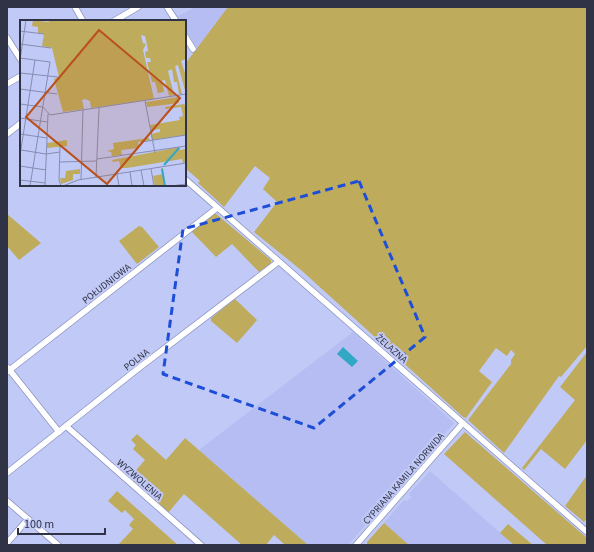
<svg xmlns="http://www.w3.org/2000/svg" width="594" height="552" font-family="'Source Sans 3',sans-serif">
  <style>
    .built { fill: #b5bdf2 }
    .green { fill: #beac5c }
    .water { fill: #33a8c4 }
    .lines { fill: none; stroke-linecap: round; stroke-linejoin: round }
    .street-casing { stroke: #8d95c0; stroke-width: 7 }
    .street { stroke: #fff; stroke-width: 5.5 }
    .marked { fill: none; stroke: #1d4ed8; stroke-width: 3; stroke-dasharray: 8 5; stroke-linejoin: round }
    .labels { text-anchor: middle; stroke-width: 4; stroke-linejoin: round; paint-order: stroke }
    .street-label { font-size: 10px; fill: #303345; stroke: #c1c9f7 }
    .inset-river { fill: none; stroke: #33a8c4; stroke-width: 2 }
    .inset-road { fill: none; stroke: #878db0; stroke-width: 1 }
    .view { fill: #ba501a; fill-opacity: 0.15; stroke: #ba501a; stroke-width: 2 }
    .inset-edge { fill: none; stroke: #303345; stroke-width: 2 }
  </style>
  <rect width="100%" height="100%" fill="#c1c9f7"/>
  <g class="built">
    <path d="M196,7h32l-31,41 -12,-20v-7h-4l-3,-5z"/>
    <path d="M353,332l101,91 -106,122h-40l-109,-95z"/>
    <path d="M430,471l84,74h-105l-25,-22 20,-23 3,1 5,-4 -3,-3z"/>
  </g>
  <g class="green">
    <path d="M228,7h359v339l-26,31 -2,-1 -55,77 -36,-33 43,-56v-4l4,-6 -4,-4 -4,6 -11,-8 -17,23 13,11 -26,36 -3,-1 -162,-147 -47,-38 23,-30 -14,-13 7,-11 -15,-12 -31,41 -26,-24 2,-2 -15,-13v-104z"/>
    <path d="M215,213l56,47v3l-12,9 -27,-28 -16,13 -25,-26z"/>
    <path d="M7,214l34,29 -22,17 -12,-14z"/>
    <path d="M139,226l3,1 17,20 -22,17 -18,-23z"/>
    <path d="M235,299l22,21 -20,23 -26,-22v-3z"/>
    <path d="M587,352v88l-22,29 -24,-20 -17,21 -2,-2 53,-68 -15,-13z"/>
    <path d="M465,432l122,106v7h-40l-103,-91z"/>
    <path d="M137,434l29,26 19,-22 123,107h-23l-11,-10 -8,10h-24l-58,-51 -16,19 -41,-37h4l14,-16 -12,-11 3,-4 -5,-5z"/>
    <path d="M587,475v43l-3,4 -19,-16z"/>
    <path d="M117,491l61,54h-60l15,-16 -4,-4 5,-6 -9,-9 -3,3 -14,-12z"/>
    <path d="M384,523l25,22h-42v-3z"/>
    <path d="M508,524l25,21h-19l-14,-12z"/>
  </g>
  <path class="water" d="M343,347l15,14 -6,6 -15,-13z"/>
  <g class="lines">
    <g class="street-casing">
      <g id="street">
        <path d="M75,7l8,14"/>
        <path d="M167,7l9,14"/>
        <path d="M114,21l24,-14"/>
        <path d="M185,36l8,13"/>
        <path d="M7,38l14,22"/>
        <path d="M7,84l14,-8"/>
        <path d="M7,134l14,-11"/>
        <path d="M185,179l402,353"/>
        <path d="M8,368l51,64"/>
        <path d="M7,372l210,-164"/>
        <path d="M66,426l135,119"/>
        <path d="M7,473l128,-102 143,-109"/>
        <path d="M7,501l51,44"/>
        <path d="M7,543l21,-24"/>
        <path d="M356,545l107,-122"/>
      </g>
    </g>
    <use href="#street" class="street"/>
  </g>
  <path class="marked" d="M359,181l66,156 -111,91 -151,-54 20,-145z"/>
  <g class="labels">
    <g class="street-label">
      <text transform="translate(106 283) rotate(-38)" y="4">POŁUDNIOWA</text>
      <text transform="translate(392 348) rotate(41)" y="4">ŻELAZNA</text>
      <text transform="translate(136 359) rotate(-38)" y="4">POLNA</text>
      <text transform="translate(403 478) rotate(-49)" y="4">CYPRIANA KAMILA NORWIDA</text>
      <text transform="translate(140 479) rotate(41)" y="4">WYZWOLENIA</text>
    </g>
  </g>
  <g transform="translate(20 20)">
    <rect width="166" height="166" fill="#c1c9f7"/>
    <path d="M13,0l15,2 3,-2h135v39l-5,2 5,15v18l-8,-29 -3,1 7,28h-3l-2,-12h-3l-2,-13 -4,2 6,24 -5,1 -4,-16 -3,1 2,11 -6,1 1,5 -4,-16h-3l-5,-20h4l-1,-4h-4l-1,-6 3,-1 -1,-6 -2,-9 -4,-1 3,13 -1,-5 3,1 -3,6 11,49 -63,9 -1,-7 -5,-2 -3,1 2,9 -21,3 -9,-33 5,-2 -7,-29 -10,-2 2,-12 -6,-1v-6l-6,-1zM158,77l1,6 -32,4 -1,-5zM164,84l2,2v29l-34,5 -1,-6 9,-2v-3l-9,1 -1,-5 30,-5 -1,-3 4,-1 -2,-9 -15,2 -1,-2zM129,118l1,2 -12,2 1,6 -18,2 1,5 -10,1 -1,-4 -4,-1 7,-2 -1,-6zM47,120v6l-20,2v-5zM160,127v3l6,-1v13l-3,1 -1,-4 -55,9h-6l-2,-7 -6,1 -1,-2zM141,148h2l2,18h-10l-2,-10 10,-2zM60,149v5h-7v6l-12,4 -1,-6h5l1,-7z" fill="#beac5c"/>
    <path class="inset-river" d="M144,145l15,-17M142,149l3,17"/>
    <path class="inset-road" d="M0,11l24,3M0,24l31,4M0,38l30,4 -20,124M0,40l6,-40M0,53l38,4M0,69l37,5M125,81l10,52M0,84l23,3 7,8 136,-21M0,98l27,4M0,114l27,4M121,122l45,-7M40,126l-1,34 2,6M1,130l25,4 14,-2M0,135l15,-95M77,139l89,-13M39,142l38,-1M0,146l26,4M131,149l3,17M121,150l3,16M110,152l2,14M97,154l2,12M76,158l3,-70M0,160l25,3M61,160l2,-70M25,166l3,-72M43,166l15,-6 108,-17M151,166l15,-2"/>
    <path class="view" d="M79,10l81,68 -73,86 -81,-67z"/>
    <rect width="166" height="166" class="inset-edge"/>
  </g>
  <rect width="594" height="552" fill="none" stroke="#303345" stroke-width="16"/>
  <path d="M18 528v6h87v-6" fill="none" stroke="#303345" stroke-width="2"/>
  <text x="24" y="528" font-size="12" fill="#303345" stroke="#c1c9f7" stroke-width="3" paint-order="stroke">100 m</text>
</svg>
